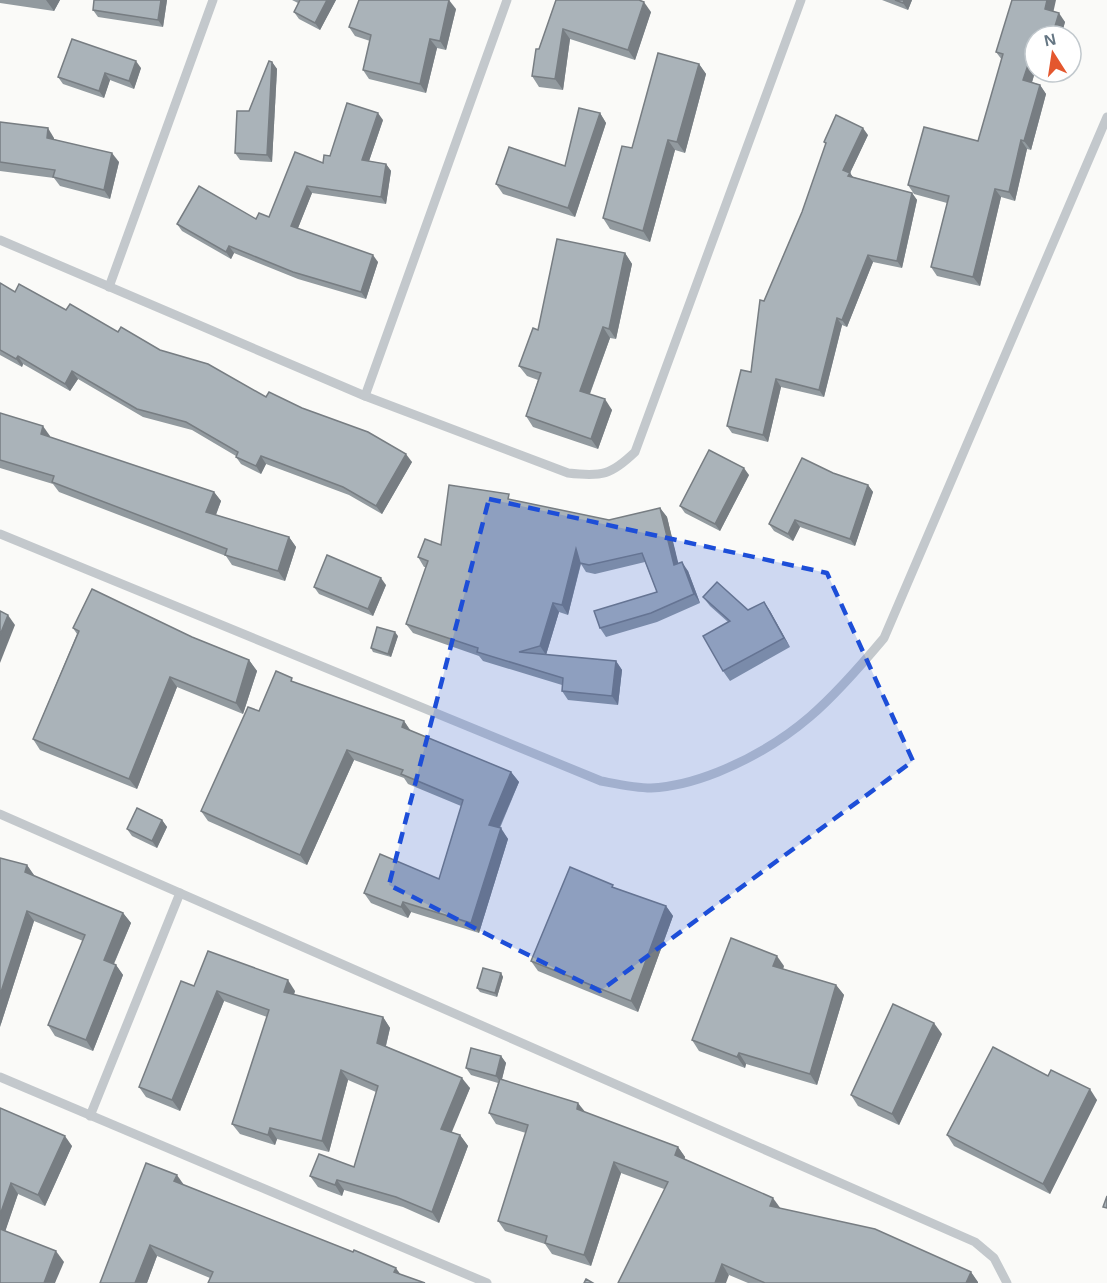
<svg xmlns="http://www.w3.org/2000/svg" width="1107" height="1283" font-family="Arial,sans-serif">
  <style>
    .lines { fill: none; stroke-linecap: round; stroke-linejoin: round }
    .service { stroke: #c3c8cc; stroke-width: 9 }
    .wall { fill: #929a9f }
    .shaded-wall { fill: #777d82 }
    .building { fill: #aab3b9; stroke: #777d82; stroke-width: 1.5 }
    .marked { fill: #1d4ed8; fill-opacity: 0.2; stroke: #1d4ed8; stroke-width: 4.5; stroke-dasharray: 12 8; stroke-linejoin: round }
  </style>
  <rect width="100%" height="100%" fill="#fafaf8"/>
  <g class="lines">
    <g class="service">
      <path d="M0,240l365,156 203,77c34,4 43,2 67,-21l166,-452"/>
      <path d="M109,287l104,-287"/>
      <path d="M365,396l142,-396"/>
      <path d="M0,534l601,247c16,3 34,7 50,7 22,-1 47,-8 67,-16 76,-31 114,-72 166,-134l223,-521"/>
      <path d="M0,814l975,428 19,16 13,25"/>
      <path d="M0,1077l487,206"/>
      <path d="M90,1116l90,-223"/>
    </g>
  </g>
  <g class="wall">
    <path d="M0,0h60l-6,11 -54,-8z"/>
    <path d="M167,0l-4,27 -65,-10 -5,-7z"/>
    <path d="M292,0h44l-16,30 -21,-11 -5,-7 4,-9z"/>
    <path d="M556,0l95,12 -16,48 -65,-21 -7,51 -24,-3 -7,-11 7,-27z"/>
    <path d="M882,0h30l-4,10z"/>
    <path d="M456,9l-10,41 -9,-2 -11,45 -57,-14 -6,-9 7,-29 -15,-5 -6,-9z"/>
    <path d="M1053,11l12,11 -4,14h-26v36l-3,10 8,3 6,9 -15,56 -4,-1 -12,52 -14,-4 -21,89 -43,-10 -6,-9 16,-64 -33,-9 -6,-9 70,-44 24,-81 -6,-8z"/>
    <path d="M272,62l5,7 -5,93 -32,-2 -5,-7 14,-42z"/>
    <path d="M699,64l7,10 -21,79 -10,-3 -25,92 -40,-13 -7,-11 29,-70z"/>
    <path d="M141,68l-7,21 -24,-9 -6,18 -41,-14 -5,-7z"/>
    <path d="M600,113l6,10 -31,94 -72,-23 -7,-10 69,-18z"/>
    <path d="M383,120l-14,41 17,3 5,7 -5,33 -74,-11 -14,35 80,34 -12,37 -68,-20 -64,-26 -3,6 -49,-28 -5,-7 92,-7 61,-61z"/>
    <path d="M0,122l54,16v1l65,23 -9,37 -50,-13 -6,-8 -54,-7z"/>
    <path d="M868,135l-18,38 3,4 59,16 5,7 -15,68 -29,-6 -26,65 -5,-2 -18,72 -43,-10 -13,55 -36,-9 -5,-7 24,-54 13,-71 38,-89 24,-67 -2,-3z"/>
    <path d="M625,253l7,11 -16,75 -6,-1 -20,56 22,16 -14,39 -65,-22 -7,-11 12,-36 -11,-4 -8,-10 19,-36z"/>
    <path d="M0,283l15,9 51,18 52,22 294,130 -30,52 -33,-19 -83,-31 -5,10 -20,-10 -5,-7v-1l-44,-26 -49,-13 -65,-38 -8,12 -47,-27 -1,3 -22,-12z"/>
    <path d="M0,413l50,23 -1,1 165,55 7,9 -5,14 73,22 7,10 -11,34 -53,-16 -6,-9 -167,-64 -6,-8 -53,-16z"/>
    <path d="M749,475l-29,56 -35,-18 -5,-7z"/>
    <path d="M868,485l5,7 -18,54 -55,-19 -7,14 -19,-10 -5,-7z"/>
    <path d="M513,500l96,20 51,-12 7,9 11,47 10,7 12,32 -43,19 -51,15 -6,-9 57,-36 -12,-30 -50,12 -9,-2 -5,-8 -13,51 -9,-3 -13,43 70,6 6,9 -4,35 -50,-5 -6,-9v-6l-79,-24 -4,-5 -66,-23 -7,-9 20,-57h-2l-6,-10 23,-12z"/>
    <path d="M386,585l-13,31 -54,-22 -5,-7z"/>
    <path d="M703,597l45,13 16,-8 6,9 20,36 -60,34 -7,-10 5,-49 -18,-16z"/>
    <path d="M73,628l119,9 57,23 8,11 -14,43 -66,-27 -40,102 -97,-39 -7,-11 44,-105z"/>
    <path d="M398,636l-7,21 -18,-5 -2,-4z"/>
    <path d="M296,683l108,38 7,10 100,41 8,10 -19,46 8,11 -29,94 -68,-21 -3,6 -37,-15 -7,-10 75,-14 22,-73 -53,-22 -4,-6 -50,-18 -47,105 -99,-44 -7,-10 58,-100z"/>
    <path d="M162,820l5,7 -10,21 -25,-12 -5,-7z"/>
    <path d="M27,865l7,11 89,37 8,10 -17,41 2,1 7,10 -30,76 -38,-15 -7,-11 35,-84 -49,-20 -34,106z"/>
    <path d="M615,888l51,18 7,10 -35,96 -100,-41 -7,-10z"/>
    <path d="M784,966l-1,3 53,16 8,10 -27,90 -71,-21 -1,4 -46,-17 -7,-11z"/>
    <path d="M501,973l2,4 -6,20 -17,-5 -3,-4z"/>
    <path d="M194,986l101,5 -1,4 89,22 7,11 -4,18 84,42 -19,44 9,3 8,11 -29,77 -36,-16 -59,-17 -2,6 -24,-9 -8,-11 44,-9 22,-75 -28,-12 -19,72 -52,-13 -2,6 -35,-11 -8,-10 35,-107 -43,-16 -44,110 -34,-14 -7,-10z"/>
    <path d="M942,1034l-43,91 -41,-19 -7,-11z"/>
    <path d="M501,1056l5,7 -4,16 83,34 93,34 7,10 -1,3 96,48 191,64 7,11h-230l-19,-8 -65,-86 -43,-16 -30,93 -39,-12 -7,-10 -40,-13 -7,-10 28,-88 -30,-9 -7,-11 9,-30 -27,-8 -5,-7z"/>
    <path d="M1048,1076l49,24 -47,94 -96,-48 -7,-11z"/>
    <path d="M0,1108l72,38 -27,60 -27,-12 -13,37 59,31 -64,21z"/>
    <path d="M184,1185l217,90 -191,3 -53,-22 -10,27h-47z"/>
  </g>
  <g class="shaded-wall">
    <path d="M46,0h14l-6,11z"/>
    <path d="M161,0h6l-4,27 -5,-7z"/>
    <path d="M327,0h9l-16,30 -5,-7z"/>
    <path d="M449,0l7,9 -10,41 -6,-9z"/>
    <path d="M904,0h8l-4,10 -5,-7z"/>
    <path d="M1047,0h9l-4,18 -7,-9z"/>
    <path d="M644,2l7,10 -16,48 -7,-10z"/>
    <path d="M1059,13l6,9 -4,14h-9z"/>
    <path d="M563,29l7,10 -7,51 -8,-11z"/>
    <path d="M430,39l7,9 -11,45 -6,-9z"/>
    <path d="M1035,45v27l-5,17 -7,-9z"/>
    <path d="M136,61l5,7 -7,21 -5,-8z"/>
    <path d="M272,62l5,7 -5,93 -5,-7z"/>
    <path d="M699,64l7,10 -21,79 -8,-11z"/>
    <path d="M105,73l5,7 -6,18 -5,-7z"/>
    <path d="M1040,85l6,9 -15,56 -7,-9z"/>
    <path d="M378,113l5,7 -16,47 -5,-7z"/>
    <path d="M600,113l6,10 -31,94 -7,-9z"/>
    <path d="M48,128l6,10 -1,9 -6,-9z"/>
    <path d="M863,128l5,7 -18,38 5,7 -2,3 -10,-13z"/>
    <path d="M668,140l7,10 -25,92 -7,-11z"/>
    <path d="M1021,140l6,9 -12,52 -6,-9z"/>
    <path d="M112,153l7,9 -9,37 -6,-9z"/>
    <path d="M386,164l5,7 -5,33 -5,-7z"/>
    <path d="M307,186l5,7 -16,40 -5,-7z"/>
    <path d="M995,189l6,8 -21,89 -7,-9z"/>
    <path d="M912,193l5,7 -15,68 -5,-7z"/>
    <path d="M229,246l5,7 -3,6 -5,-7z"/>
    <path d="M625,253l7,11 -16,75 -7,-10z"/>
    <path d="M373,255l5,7 -12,37 -5,-7z"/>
    <path d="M868,255l5,7 -26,65 -5,-7z"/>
    <path d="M837,318l5,7 -18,72 -5,-7z"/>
    <path d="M603,327l7,11 -23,63 -7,-10z"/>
    <path d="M18,356l5,8 -1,3 -6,-8z"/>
    <path d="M72,371l6,8 -8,12 -5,-7z"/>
    <path d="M776,379l5,8 -13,55 -5,-7z"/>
    <path d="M605,399l7,11 -14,39 -7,-10z"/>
    <path d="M43,426l7,10 -3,7 -6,-9z"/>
    <path d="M406,454l6,8 -30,52 -6,-8z"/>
    <path d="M261,456l5,8 -5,10 -5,-8z"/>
    <path d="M744,468l5,7 -29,56 -5,-7z"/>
    <path d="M868,485l5,7 -18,54 -5,-7z"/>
    <path d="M214,492l7,9 -8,21 -7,-10z"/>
    <path d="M660,508l7,9 14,57 -7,-9z"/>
    <path d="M795,520l5,7 -7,14 -5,-7z"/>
    <path d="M289,537l7,10 -11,34 -7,-10z"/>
    <path d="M576,549l6,9 -14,57 -6,-10z"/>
    <path d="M682,562l6,9 12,32 -6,-9z"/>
    <path d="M381,578l5,7 -13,31 -5,-7z"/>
    <path d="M764,602l6,9 20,36 -6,-9z"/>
    <path d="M553,603l6,9 -13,43 -6,-9z"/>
    <path d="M8,615l7,10 -15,38v-28z"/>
    <path d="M395,632l3,4 -7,21 -3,-3z"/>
    <path d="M249,660l8,11 -14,43 -7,-11z"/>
    <path d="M616,661l6,9 -4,35 -6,-9z"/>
    <path d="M170,677l7,10 -40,102 -8,-10z"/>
    <path d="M404,721l7,11 -9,-5z"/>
    <path d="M347,750l7,10 -47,105 -7,-10z"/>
    <path d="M511,772l8,10 -23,53 -7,-10z"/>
    <path d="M162,820l5,7 -10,21 -5,-7z"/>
    <path d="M501,828l7,11 -29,94 -8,-10z"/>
    <path d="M27,865l7,10 -1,7 -8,-10z"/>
    <path d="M403,902l8,10 -3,6 -7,-11z"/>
    <path d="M666,906l7,10 -35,96 -7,-11z"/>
    <path d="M27,911l7,10 -34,106v-32z"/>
    <path d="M123,913l8,10 -20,47 -7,-10z"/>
    <path d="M777,956l7,10 -4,11 -7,-11z"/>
    <path d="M116,965l7,10 -30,76 -7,-11z"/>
    <path d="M501,973l2,4 -6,20 -2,-4z"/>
    <path d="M288,980l7,11 -4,11 -7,-10z"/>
    <path d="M836,985l8,10 -27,90 -7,-11z"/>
    <path d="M217,991l7,10 -44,110 -8,-11z"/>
    <path d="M383,1017l7,11 -6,25 -7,-10z"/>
    <path d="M934,1023l8,11 -43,91 -7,-11z"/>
    <path d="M739,1053l7,11 -1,4 -8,-11z"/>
    <path d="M501,1056l5,7 -5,20 -5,-7z"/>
    <path d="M341,1070l7,10 -19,72 -7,-11z"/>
    <path d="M462,1078l8,10 -21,51 -8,-10z"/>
    <path d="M1090,1089l7,11 -47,94 -7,-10z"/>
    <path d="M578,1103l8,10 -9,-4z"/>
    <path d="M270,1128l7,11 -2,6 -7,-10z"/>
    <path d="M460,1135l8,11 -29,77 -7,-11z"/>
    <path d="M65,1136l7,10 -27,60 -7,-11z"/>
    <path d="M678,1147l7,10 -3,9 -7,-11z"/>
    <path d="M614,1162l7,11 -30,93 -7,-11z"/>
    <path d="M177,1175l7,10 -10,-4z"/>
    <path d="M337,1180l7,10 -2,6 -7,-11z"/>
    <path d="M11,1183l7,11 -15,44 -3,-4v-19z"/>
    <path d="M773,1198l8,11 -11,-3z"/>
    <path d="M150,1245l7,11 -10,27h-12z"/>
    <path d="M56,1251l8,11 -9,21h-11z"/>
    <path d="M722,1264l7,11 -3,8h-11z"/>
    <path d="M396,1268l7,10 -9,-6z"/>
    <path d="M971,1272l7,10v1h-12z"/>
  </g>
  <g class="building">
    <path d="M94,0h67l-3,20 -65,-10z"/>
    <path d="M300,0h27l-12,23 -21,-11z"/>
    <path d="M359,0h90l-9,41 -10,-2 -10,45 -57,-14 8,-35 -22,-8z"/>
    <path d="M556,0h83l5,2 -16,48 -65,-21 -8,50 -23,-3 4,-27h3z"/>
    <path d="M895,0h9l-1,3z"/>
    <path d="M1012,0h35l-2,9 14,4 -7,23h-17v8l-12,36 17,5 -16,56 -3,-1 -12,52 -14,-3 -22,88 -42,-10 18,-71 -41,-11 16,-58 54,14 25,-87 -7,-2z"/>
    <path d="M72,39l64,22 -7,20 -24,-8 -6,18 -41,-14z"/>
    <path d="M658,53l41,11 -22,78 -9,-2 -25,91 -40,-13 19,-72 10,2z"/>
    <path d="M269,61l3,1 -5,93 -32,-2 2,-42h12z"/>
    <path d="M347,103l31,10 -16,47 24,4 -5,33 -74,-11 -16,40 82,29 -12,37 -68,-20 -64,-26 -3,6 -49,-28 22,-38 57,33 3,-6 10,4 26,-65 28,11 1,-8 6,1z"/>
    <path d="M579,108l21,5 -32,95 -72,-24 13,-37 56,19z"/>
    <path d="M836,115l27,13 -20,42 7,3 -2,3 64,17 -15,68 -29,-6 -26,65 -5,-2 -18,72 -43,-11 -13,56 -36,-9 14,-56 10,2 9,-72 4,1 38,-89 24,-69 -2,-1z"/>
    <path d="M0,122l48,6 -1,10 65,15 -8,37 -51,-13 2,-7 -55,-8z"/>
    <path d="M557,239l68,14 -16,76 -6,-2 -23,64 25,8 -14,40 -65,-23 15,-43 -22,-7 14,-38 5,2z"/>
    <path d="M0,283l15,9 4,-8 47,26 4,-6 48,28 3,-5 39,23 48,14 58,33 3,-5 33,16 66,24 38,22 -30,52 -33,-19 -82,-31 -5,10 -20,-9 2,-5 -52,-30 -49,-13 -65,-38 -7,13 -47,-28 -2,3 -16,-9z"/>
    <path d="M0,413l43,13 -2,8 173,58 -8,20 83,25 -11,34 -53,-16 2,-6 -175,-67 2,-6 -54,-16z"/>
    <path d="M709,450l35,18 -29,56 -35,-18z"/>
    <path d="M802,458l31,15 35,12 -18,54 -55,-19 -7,14 -19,-10z"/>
    <path d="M449,485l60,9 -1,5 101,21 51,-12 14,57 8,-3 12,32 -43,19 -51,15 -6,-17 63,-19 -15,-39 -53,12 -9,-2 -4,-14 -14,56 -9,-2 -13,43 -21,6 97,9 -4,35 -50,-5 1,-13 -86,-26 1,-4 -72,-24 22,-63 -10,-4 7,-18 16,6z"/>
    <path d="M327,555l54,23 -13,31 -54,-22z"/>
    <path d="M717,582l31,28 16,-8 20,36 -61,33 -20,-35 27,-15 -27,-24z"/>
    <path d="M92,589l100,48 57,23 -13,43 -66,-26 -41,102 -96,-40 46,-108 -6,-3z"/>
    <path d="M0,611l8,4 -8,20z"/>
    <path d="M377,627l18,5 -7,22 -17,-6z"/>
    <path d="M276,671l16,7 -1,3 113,40 -2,6 109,45 -22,53 12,3 -30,95 -68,-21 -2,5 -37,-14 16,-39 59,25 24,-79 -62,-26 2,-4 -56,-20 -47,105 -99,-44 47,-104 11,4z"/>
    <path d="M137,808l25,12 -10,21 -25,-12z"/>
    <path d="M0,858l27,7 -2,7 98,41 -19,47 12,5 -30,75 -38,-15 37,-90 -58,-24 -27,84z"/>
    <path d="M570,867l43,18 -1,2 54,19 -35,95 -100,-40z"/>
    <path d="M731,938l46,18 -4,10 63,19 -26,89 -71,-21 -2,4 -45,-17z"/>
    <path d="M208,951l80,29 -4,12 99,25 -6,26 85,35 -21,51 19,6 -28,77 -36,-15 -59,-17 -2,5 -25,-9 9,-22 35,13 24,-81 -37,-16 -19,71 -52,-13 -2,7 -36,-11 37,-114 -52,-19 -45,109 -33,-13 42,-106 13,5z"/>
    <path d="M483,968l18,5 -6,20 -18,-5z"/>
    <path d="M893,1004l41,19 -42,91 -41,-19z"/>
    <path d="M993,1047l55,29 3,-6 39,19 -47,95 -96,-49z"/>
    <path d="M471,1048l30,8 -5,20 -30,-8z"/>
    <path d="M500,1079l78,24 -1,6 101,38 -3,8 98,43 -3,8 105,23 96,43 -5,11h-201l-43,-19 -7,19h-97l50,-101 -54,-20 -30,93 -39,-12 2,-7 -49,-15 30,-96 -39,-12z"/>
    <path d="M0,1108l65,28 -27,59 -27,-12 -11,32z"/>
    <path d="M146,1163l31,12 -3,6 179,71 1,-2 42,18 -2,4 31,11h-217l5,-11 -63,-27 -15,38h-35z"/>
    <path d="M1107,1196v12l-4,-1z"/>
    <path d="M0,1229l56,22 -12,32h-44z"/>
    <path d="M586,1279l7,4h-9z"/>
  </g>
  <path class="marked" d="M489,499l338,74 86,188 -313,230 -211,-106z"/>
  <g transform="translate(1053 54) rotate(348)"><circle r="28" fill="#ffffff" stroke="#c1c8cd" stroke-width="1.5"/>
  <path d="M0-4.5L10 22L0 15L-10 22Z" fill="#e4572e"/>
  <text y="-9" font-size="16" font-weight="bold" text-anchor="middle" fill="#657683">N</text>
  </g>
</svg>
